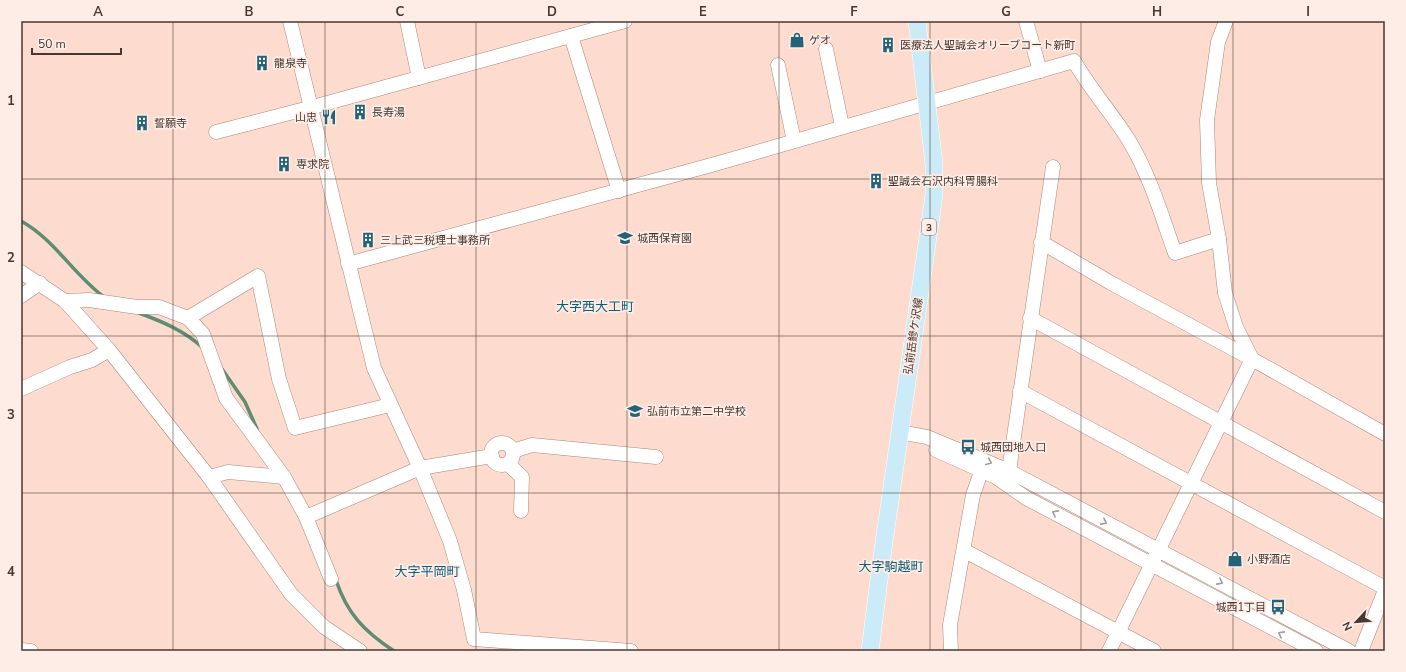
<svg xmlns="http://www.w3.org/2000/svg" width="1406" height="672" font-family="'Nunito Sans','Noto Sans JP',sans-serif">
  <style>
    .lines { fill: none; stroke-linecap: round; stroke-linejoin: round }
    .stream { stroke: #5e8d72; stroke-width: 3.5 }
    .minor-casing { stroke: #ad8778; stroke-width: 15 }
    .major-casing { stroke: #fff; stroke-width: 18 }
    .minor { stroke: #fff; stroke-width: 14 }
    .major { stroke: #caebf7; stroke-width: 17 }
    .oneway { stroke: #a49c98 }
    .grid { fill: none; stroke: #483832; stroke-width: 1; stroke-opacity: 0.55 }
    .labels { text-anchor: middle; stroke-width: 3.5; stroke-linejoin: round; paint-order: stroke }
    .shield { fill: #feece6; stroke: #7f6e68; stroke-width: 1 }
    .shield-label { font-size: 10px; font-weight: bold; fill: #483832 }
    .poi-label { font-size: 11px; fill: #483832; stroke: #feece6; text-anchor: start }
    .street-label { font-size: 11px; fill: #483832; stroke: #feece6 }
    .quarter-label { font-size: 13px; fill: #0b5f75; stroke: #feece6 }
    .neatline { fill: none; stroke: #483832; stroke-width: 1.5 }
    .grid-label { font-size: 13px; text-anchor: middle; font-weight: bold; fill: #483832 }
  </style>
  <rect width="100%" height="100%" fill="#fddbce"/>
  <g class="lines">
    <g class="stream">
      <path d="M21,221c33,18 53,54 83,76"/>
      <path d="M139,313c22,8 46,18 64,35"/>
      <path d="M222,369l23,33 12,27"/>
      <path d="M336,580c11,34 29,52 58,71"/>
    </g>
    <g class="minor-casing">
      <g id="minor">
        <path d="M290,21l84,347 46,100 30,73 14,49 10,49 157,12"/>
        <path d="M407,21l12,57"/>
        <path d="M1026,21l14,50"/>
        <path d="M1226,21l-8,21 -11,78 2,63 10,56 6,54 11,34 16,32 133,75"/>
        <path d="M571,36l48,155"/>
        <path d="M826,49l16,77"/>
        <path d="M778,65l16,76"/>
        <path d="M216,132l93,-24 316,-87"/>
        <path d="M1041,242l70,41 141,76 -143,292"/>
        <path d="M348,264l367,-100 359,-103c16,28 37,51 54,78 22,36 33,75 47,114l44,-14"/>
        <path d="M21,272l44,29 44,49 100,127 82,117 33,33 36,24"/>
        <path d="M21,296l19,-13"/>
        <path d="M65,301l24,-1 48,7h22l29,11 15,16 23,64 58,79 22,40 25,62"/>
        <path d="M188,318l70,-42 21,103 16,49 95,-23"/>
        <path d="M1030,318l355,194"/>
        <path d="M21,389l49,-22 22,-7 17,-10"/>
        <path d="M1020,391l365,197"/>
        <path d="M899,432l28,5 82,34 340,180"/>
        <circle cx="502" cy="454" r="11"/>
        <path d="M936,450l60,27 30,21 290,153"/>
        <path d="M513,451l19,-6 124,12"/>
        <path d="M508,464l14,13 -1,34"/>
        <path d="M1009,471l44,-304"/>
        <path d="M209,477l19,-5 56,5"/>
        <path d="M306,517l114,-49 72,-12"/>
        <path d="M965,551l189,100"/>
        <path d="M21,650l10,1"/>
        <path d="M951,651l-1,-26 23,-130 8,-23"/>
        <path d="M1361,651l24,-61"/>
      </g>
    </g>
    <g class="major-casing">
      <path id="major" d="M870,651l12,-95 52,-361v-31l-17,-143"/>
    </g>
    <use href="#minor" class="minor"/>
    <use href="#major" class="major"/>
  </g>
  <defs><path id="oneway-chevron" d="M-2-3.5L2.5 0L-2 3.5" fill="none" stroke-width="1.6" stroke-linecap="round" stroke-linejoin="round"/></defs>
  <g class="oneway">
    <use href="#oneway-chevron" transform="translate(989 462) rotate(23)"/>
    <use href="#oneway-chevron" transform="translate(1055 513) rotate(-152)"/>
    <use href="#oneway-chevron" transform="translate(1104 522) rotate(28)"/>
    <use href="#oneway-chevron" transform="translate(1220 582) rotate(28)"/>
    <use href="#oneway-chevron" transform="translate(1281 634) rotate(-152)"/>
  </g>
  <path class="grid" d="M173,21v630M325,21v630M476,21v630M627,21v630M779,21v630M930,21v630M1081,21v630M1233,21v630M21,179h1364M21,336h1364M21,493h1364"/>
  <defs>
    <g id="shop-bare" transform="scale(1.2)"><path d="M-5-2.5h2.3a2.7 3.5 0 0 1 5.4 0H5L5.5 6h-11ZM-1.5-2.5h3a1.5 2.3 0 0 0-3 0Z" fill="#226377" stroke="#feece6" stroke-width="2.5" paint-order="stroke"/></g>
    <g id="building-bare" transform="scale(1.2)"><path d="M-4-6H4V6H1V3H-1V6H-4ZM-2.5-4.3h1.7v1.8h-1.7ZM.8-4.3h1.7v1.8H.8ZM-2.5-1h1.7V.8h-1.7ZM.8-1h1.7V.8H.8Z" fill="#226377" stroke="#feece6" stroke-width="2.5" paint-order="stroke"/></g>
    <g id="restaurant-bare" transform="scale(1.2)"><path d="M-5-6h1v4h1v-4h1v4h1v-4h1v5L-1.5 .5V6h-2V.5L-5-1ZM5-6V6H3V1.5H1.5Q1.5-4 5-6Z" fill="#226377" stroke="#feece6" stroke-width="2.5" paint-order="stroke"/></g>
    <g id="school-bare" transform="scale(1.2)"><path d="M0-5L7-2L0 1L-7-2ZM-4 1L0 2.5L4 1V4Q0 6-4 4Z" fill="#226377" stroke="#feece6" stroke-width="2.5" paint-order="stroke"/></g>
    <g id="bus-bare" transform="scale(1.2)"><path d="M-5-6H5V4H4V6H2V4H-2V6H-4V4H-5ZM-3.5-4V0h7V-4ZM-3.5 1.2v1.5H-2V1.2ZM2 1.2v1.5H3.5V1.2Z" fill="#226377" stroke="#feece6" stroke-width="2.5" paint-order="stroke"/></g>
  </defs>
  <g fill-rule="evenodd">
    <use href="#shop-bare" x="797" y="40"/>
    <use href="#building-bare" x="888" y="45"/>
    <use href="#building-bare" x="262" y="63"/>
    <use href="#building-bare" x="360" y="112"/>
    <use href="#restaurant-bare" x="329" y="117"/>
    <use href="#building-bare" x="142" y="123"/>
    <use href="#building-bare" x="284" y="164"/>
    <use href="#building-bare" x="876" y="181"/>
    <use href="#school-bare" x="625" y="238"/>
    <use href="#building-bare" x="368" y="240"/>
    <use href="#school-bare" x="635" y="411"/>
    <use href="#bus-bare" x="968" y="447"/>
    <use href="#shop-bare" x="1235" y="559"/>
    <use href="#bus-bare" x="1278" y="607"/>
  </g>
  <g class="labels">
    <rect class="shield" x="922" y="219" width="14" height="16" rx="3"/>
    <g class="shield-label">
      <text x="929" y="231">3</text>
    </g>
    <g class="poi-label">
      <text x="809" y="44">ゲオ</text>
      <text x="900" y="49">医療法人聖誠会オリーブコート新町</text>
      <text x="274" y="67">龍泉寺</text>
      <text x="372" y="116">長寿湯</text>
      <text x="317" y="121" text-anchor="end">山忠</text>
      <text x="154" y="127">誓願寺</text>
      <text x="296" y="168">専求院</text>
      <text x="888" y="185">聖誠会石沢内科胃腸科</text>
      <text x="637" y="242">城西保育園</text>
      <text x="380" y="244">三上武三税理士事務所</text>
      <text x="647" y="415">弘前市立第二中学校</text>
      <text x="980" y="451">城西団地入口</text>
      <text x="1247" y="563">小野酒店</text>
      <text x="1266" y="611" text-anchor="end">城西1丁目</text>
    </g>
    <g class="street-label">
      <text transform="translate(913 336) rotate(-82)" y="4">弘前岳鰺ケ沢線</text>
    </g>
    <g class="quarter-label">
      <text x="595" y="311">大字西大工町</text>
      <text x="891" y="571">大字駒越町</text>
      <text x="427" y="576">大字平岡町</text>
    </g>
  </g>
  <rect width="1406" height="672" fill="none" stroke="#feece6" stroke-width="44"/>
  <g transform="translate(1356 622) rotate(244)" stroke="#feece6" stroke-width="3" paint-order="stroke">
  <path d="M0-3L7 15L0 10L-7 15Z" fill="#483832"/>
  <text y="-6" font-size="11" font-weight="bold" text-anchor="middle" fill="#483832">N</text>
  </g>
  <path d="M32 48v6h89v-6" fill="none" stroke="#483832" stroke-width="2"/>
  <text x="38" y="48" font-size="12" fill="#483832" stroke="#feece6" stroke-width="3" paint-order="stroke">50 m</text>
  <rect x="22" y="22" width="1362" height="628" class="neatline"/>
  <g class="grid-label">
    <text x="98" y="16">A</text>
    <text x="249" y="16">B</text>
    <text x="400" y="16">C</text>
    <text x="552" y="16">D</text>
    <text x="703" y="16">E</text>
    <text x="854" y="16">F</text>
    <text x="1006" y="16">G</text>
    <text x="1157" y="16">H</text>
    <text x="1308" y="16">I</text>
    <text x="11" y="105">1</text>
    <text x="11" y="262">2</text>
    <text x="11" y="419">3</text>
    <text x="11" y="576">4</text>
  </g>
</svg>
